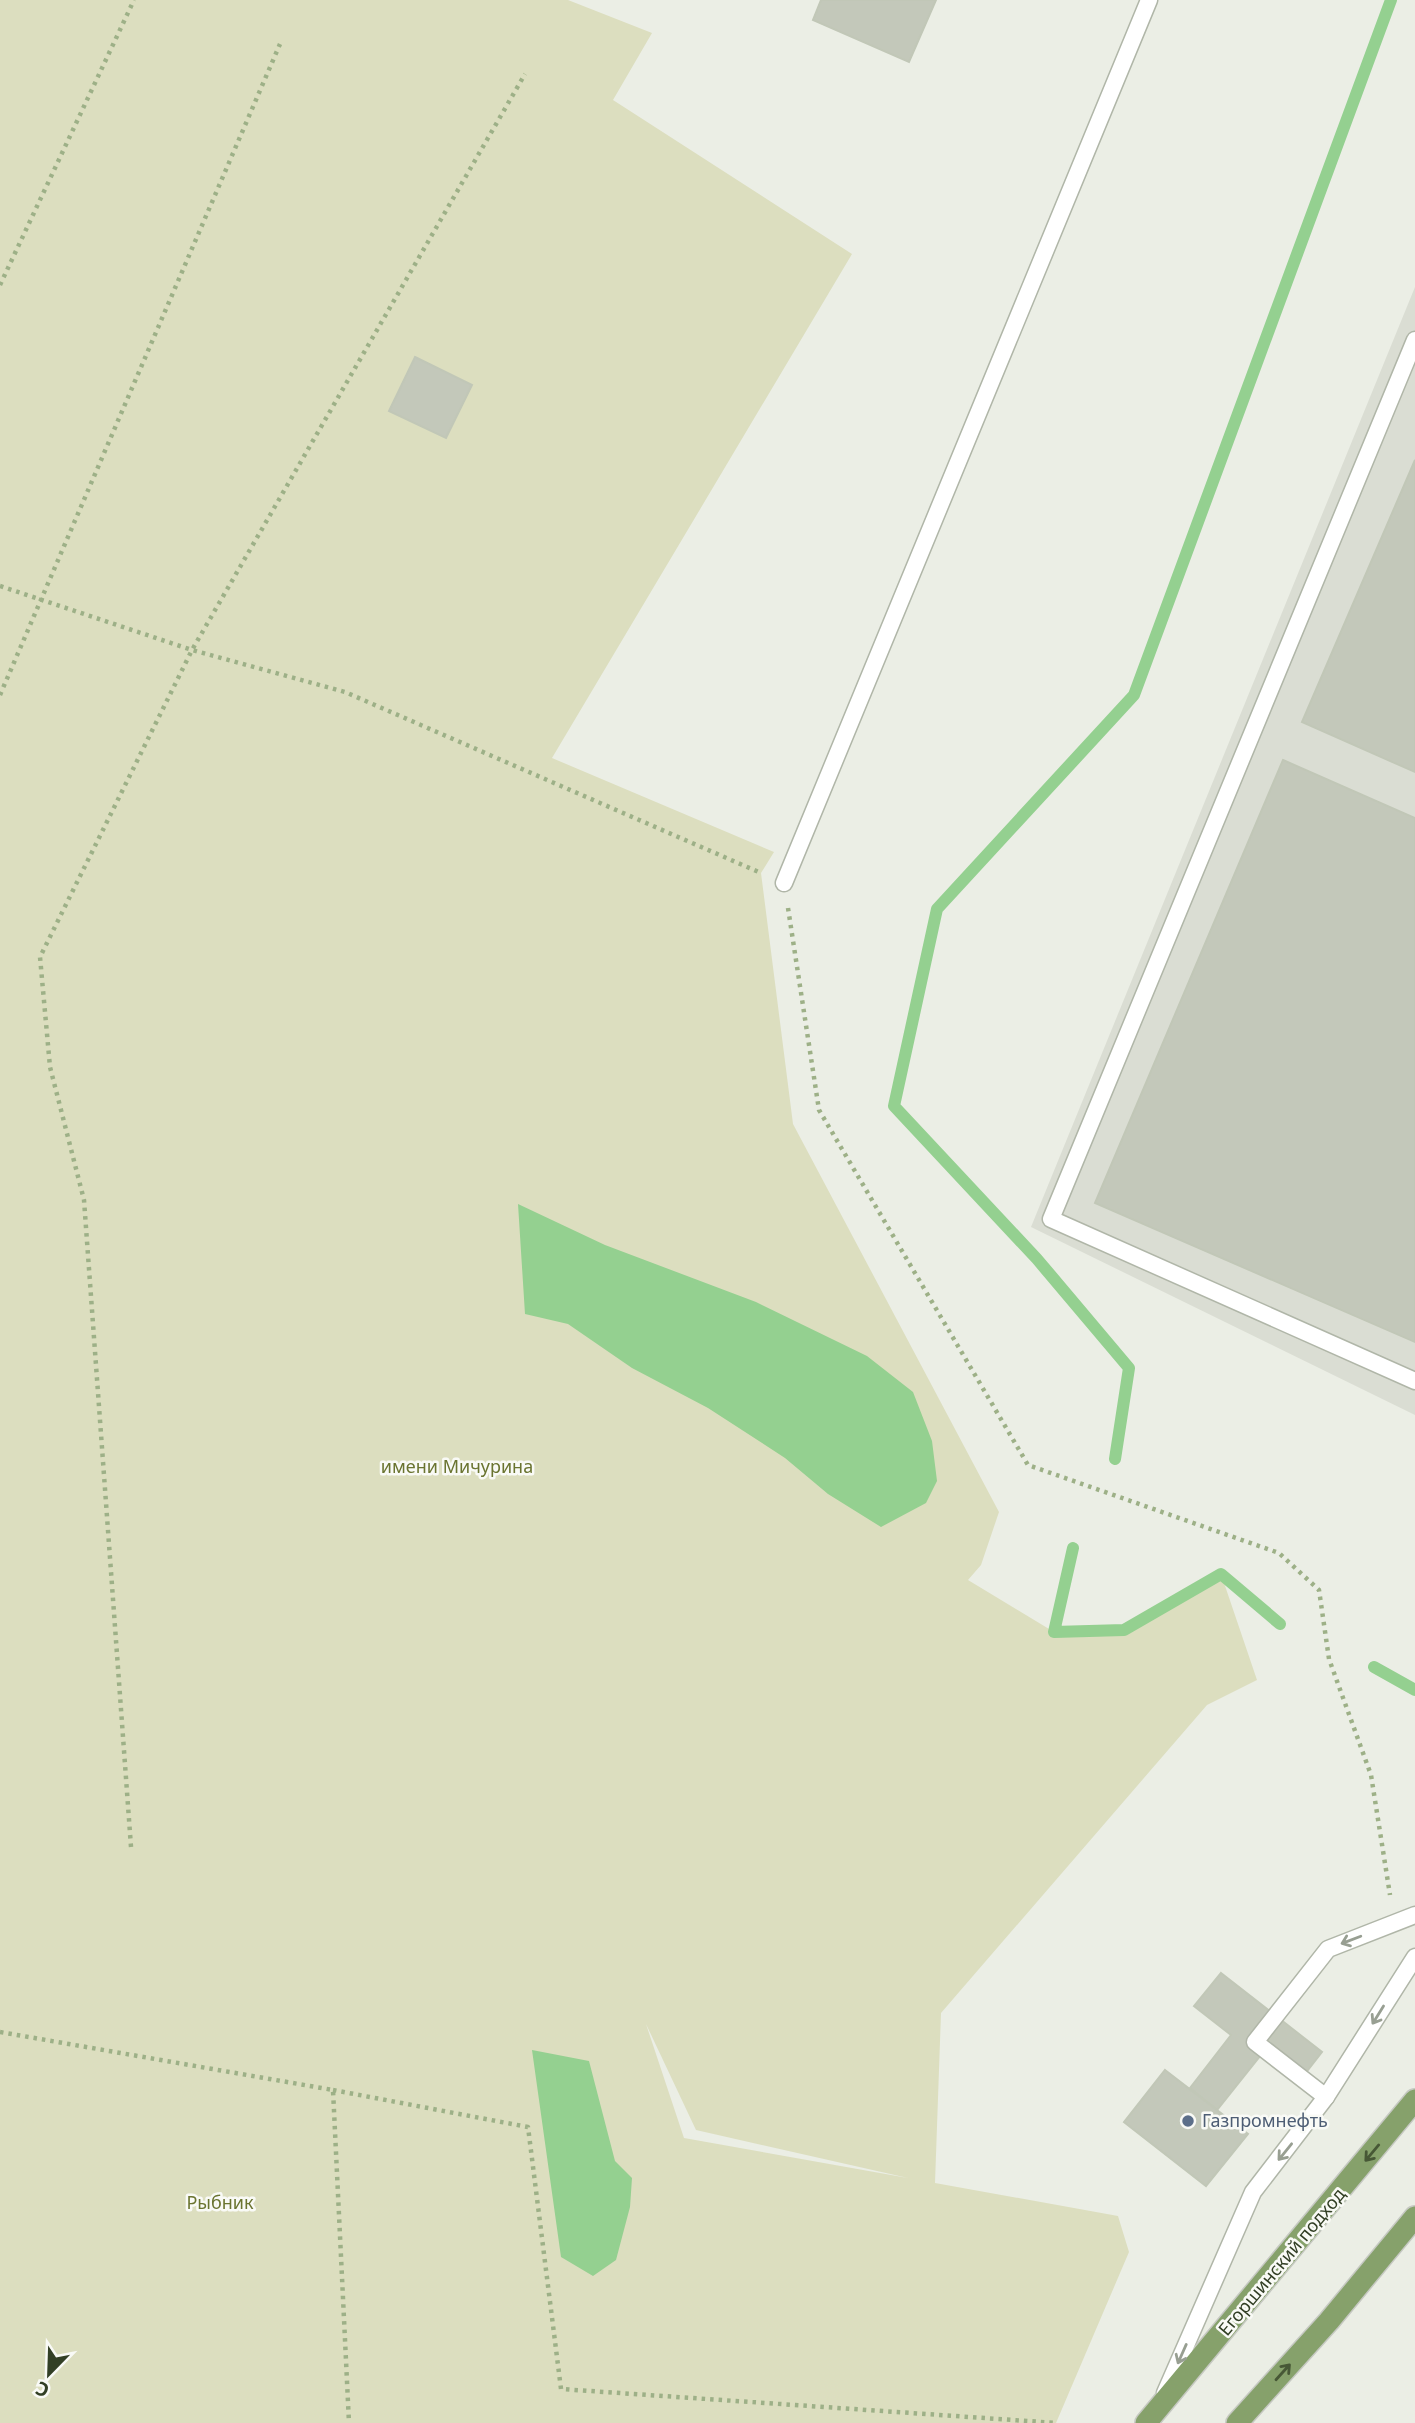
<svg xmlns="http://www.w3.org/2000/svg" width="1415" height="2423" font-family="'Noto Sans',sans-serif">
  <style>
    .built { fill: #daddd3 }
    .green { fill: #dcdebf; fill-rule: evenodd }
    .water { fill: #94d090 }
    .lines { fill: none; stroke-linecap: round; stroke-linejoin: round }
    .stream { stroke: #94d090; stroke-width: 12 }
    .building { fill: #c3c8ba; stroke: #c1c7b7; stroke-width: 2 }
    .lane-casing { stroke: #b0b6a8; stroke-width: 19 }
    .primary-casing { stroke: #c6c9c2; stroke-width: 24 }
    .path { stroke: #9db087; stroke-width: 4.5; stroke-dasharray: 3.5 5; stroke-linecap: butt }
    .lane { stroke: #fff; stroke-width: 16 }
    .primary { stroke: #86a16b; stroke-width: 21 }
    .oneway { stroke: #989f92 }
    .oneway2 { stroke: #475836 }
    .service-dot { fill: #5c6f8a; stroke: #f9faf6; stroke-width: 2.5 }
    .labels { text-anchor: middle; stroke-width: 5; stroke-linejoin: round; paint-order: stroke }
    .park-label { font-size: 18px; fill: #6a7430; stroke: #f9faf6 }
    .service-label { font-size: 18px; fill: #4e5e75; stroke: #f9faf6; text-anchor: start }
    .street-label { font-size: 18px; fill: #323f25; stroke: #f9faf6 }
  </style>
  <rect width="100%" height="100%" fill="#ebeee5"/>
  <path class="built" d="M1415,287v1128l-384,-188z"/>
  <path class="green" d="M0,0h568l84,33 -39,67 239,154 -300,504 222,94 -13,21 32,251 206,388 -18,53 -13,15 86,52 70,-2 97,-56 36,106 -50,25 -266,308 -6,170 183,33 11,36 -73,171h-1056zM646,2024l50,106 212,48 -224,-40z"/>
  <g class="water">
    <path d="M518,1204l87,41 151,57 111,54 46,36 19,49 5,40 -11,22 -45,24 -53,-33 -43,-36 -77,-50 -76,-40 -64,-44 -43,-10z"/>
    <path d="M532,2050l57,11 26,100 17,17 -2,29 -14,53 -23,16 -32,-19z"/>
  </g>
  <g class="lines">
    <g class="stream">
      <path d="M1115,1459l14,-91 -92,-109 -143,-153 43,-197 197,-214 257,-695"/>
      <path d="M1073,1548l-19,84 70,-2 97,-56 59,50"/>
      <path d="M1374,1667l41,23"/>
    </g>
  </g>
  <g class="building">
    <path d="M821,0h115l-27,62 -96,-42z"/>
    <path d="M415,357l57,28 -26,53 -57,-27z"/>
    <path d="M1415,460v312l-113,-50z"/>
    <path d="M1283,760l132,58v524l-320,-139z"/>
    <path d="M1221,1973l101,79 -25,32 -36,-29 -44,55 -27,-22 41,-53 -37,-29z"/>
    <path d="M1165,2070l83,64 -42,52 -82,-64z"/>
  </g>
  <g class="lines">
    <g class="lane-casing">
      <g id="lane">
        <path d="M1415,340l-364,879 364,162"/>
        <path d="M784,883l365,-883"/>
        <path d="M1326,2097l-71,-55 73,-93 87,-34"/>
        <path d="M1165,2393l88,-201 73,-95 89,-140"/>
      </g>
    </g>
    <g class="primary-casing">
      <g id="primary">
        <path d="M1146,2423l269,-323"/>
        <path d="M1237,2423l92,-102 86,-104"/>
      </g>
    </g>
    <g class="path">
      <path d="M0,285l134,-285"/>
      <path d="M0,586l192,64 153,42 416,181"/>
      <path d="M0,695l280,-651"/>
      <path d="M788,908l31,202 209,355 251,88 40,37 10,69 42,116 19,120"/>
      <path d="M131,1847l-47,-647 -34,-133 -10,-110 152,-307 333,-576"/>
      <path d="M0,2032l333,58 16,333"/>
      <path d="M333,2090l195,37 33,262 496,34"/>
    </g>
    <use href="#lane" class="lane"/>
    <use href="#primary" class="primary"/>
  </g>
  <defs><path id="oneway-shaft" d="M-6 0H5M1.5-3L5.5 0L1.5 3" fill="none" stroke-width="1.6" stroke-linecap="round" stroke-linejoin="round" transform="scale(1.75)"/></defs>
  <g class="oneway">
    <use href="#oneway-shaft" transform="translate(1351 1940) rotate(159)"/>
    <use href="#oneway-shaft" transform="translate(1378 2015) rotate(122)"/>
    <use href="#oneway-shaft" transform="translate(1285 2152) rotate(129)"/>
    <use href="#oneway-shaft" transform="translate(1182 2354) rotate(114)"/>
  </g>
  <g class="oneway2">
    <use href="#oneway-shaft" transform="translate(1372 2153) rotate(130)"/>
    <use href="#oneway-shaft" transform="translate(1283 2372) rotate(-48)"/>
  </g>
  <circle class="service-dot" cx="1188" cy="2121" r="7"/>
  <g class="labels">
    <g class="park-label">
      <text x="457" y="1473">имени Мичурина</text>
      <text x="220" y="2209">Рыбник</text>
    </g>
    <g class="service-label">
      <text x="1202" y="2127">Газпромнефть</text>
    </g>
    <g class="street-label">
      <text transform="translate(1282 2262) rotate(-50)" y="6">Егоршинский подход</text>
    </g>
  </g>
  <g transform="translate(49 2374) rotate(203)" stroke="#f9faf6" stroke-width="5" paint-order="stroke">
  <path d="M0-5L12 26L0 18L-12 26Z" fill="#323f25"/>
  <text y="-10" font-size="19" font-weight="bold" text-anchor="middle" fill="#323f25">С</text>
  </g>
</svg>
